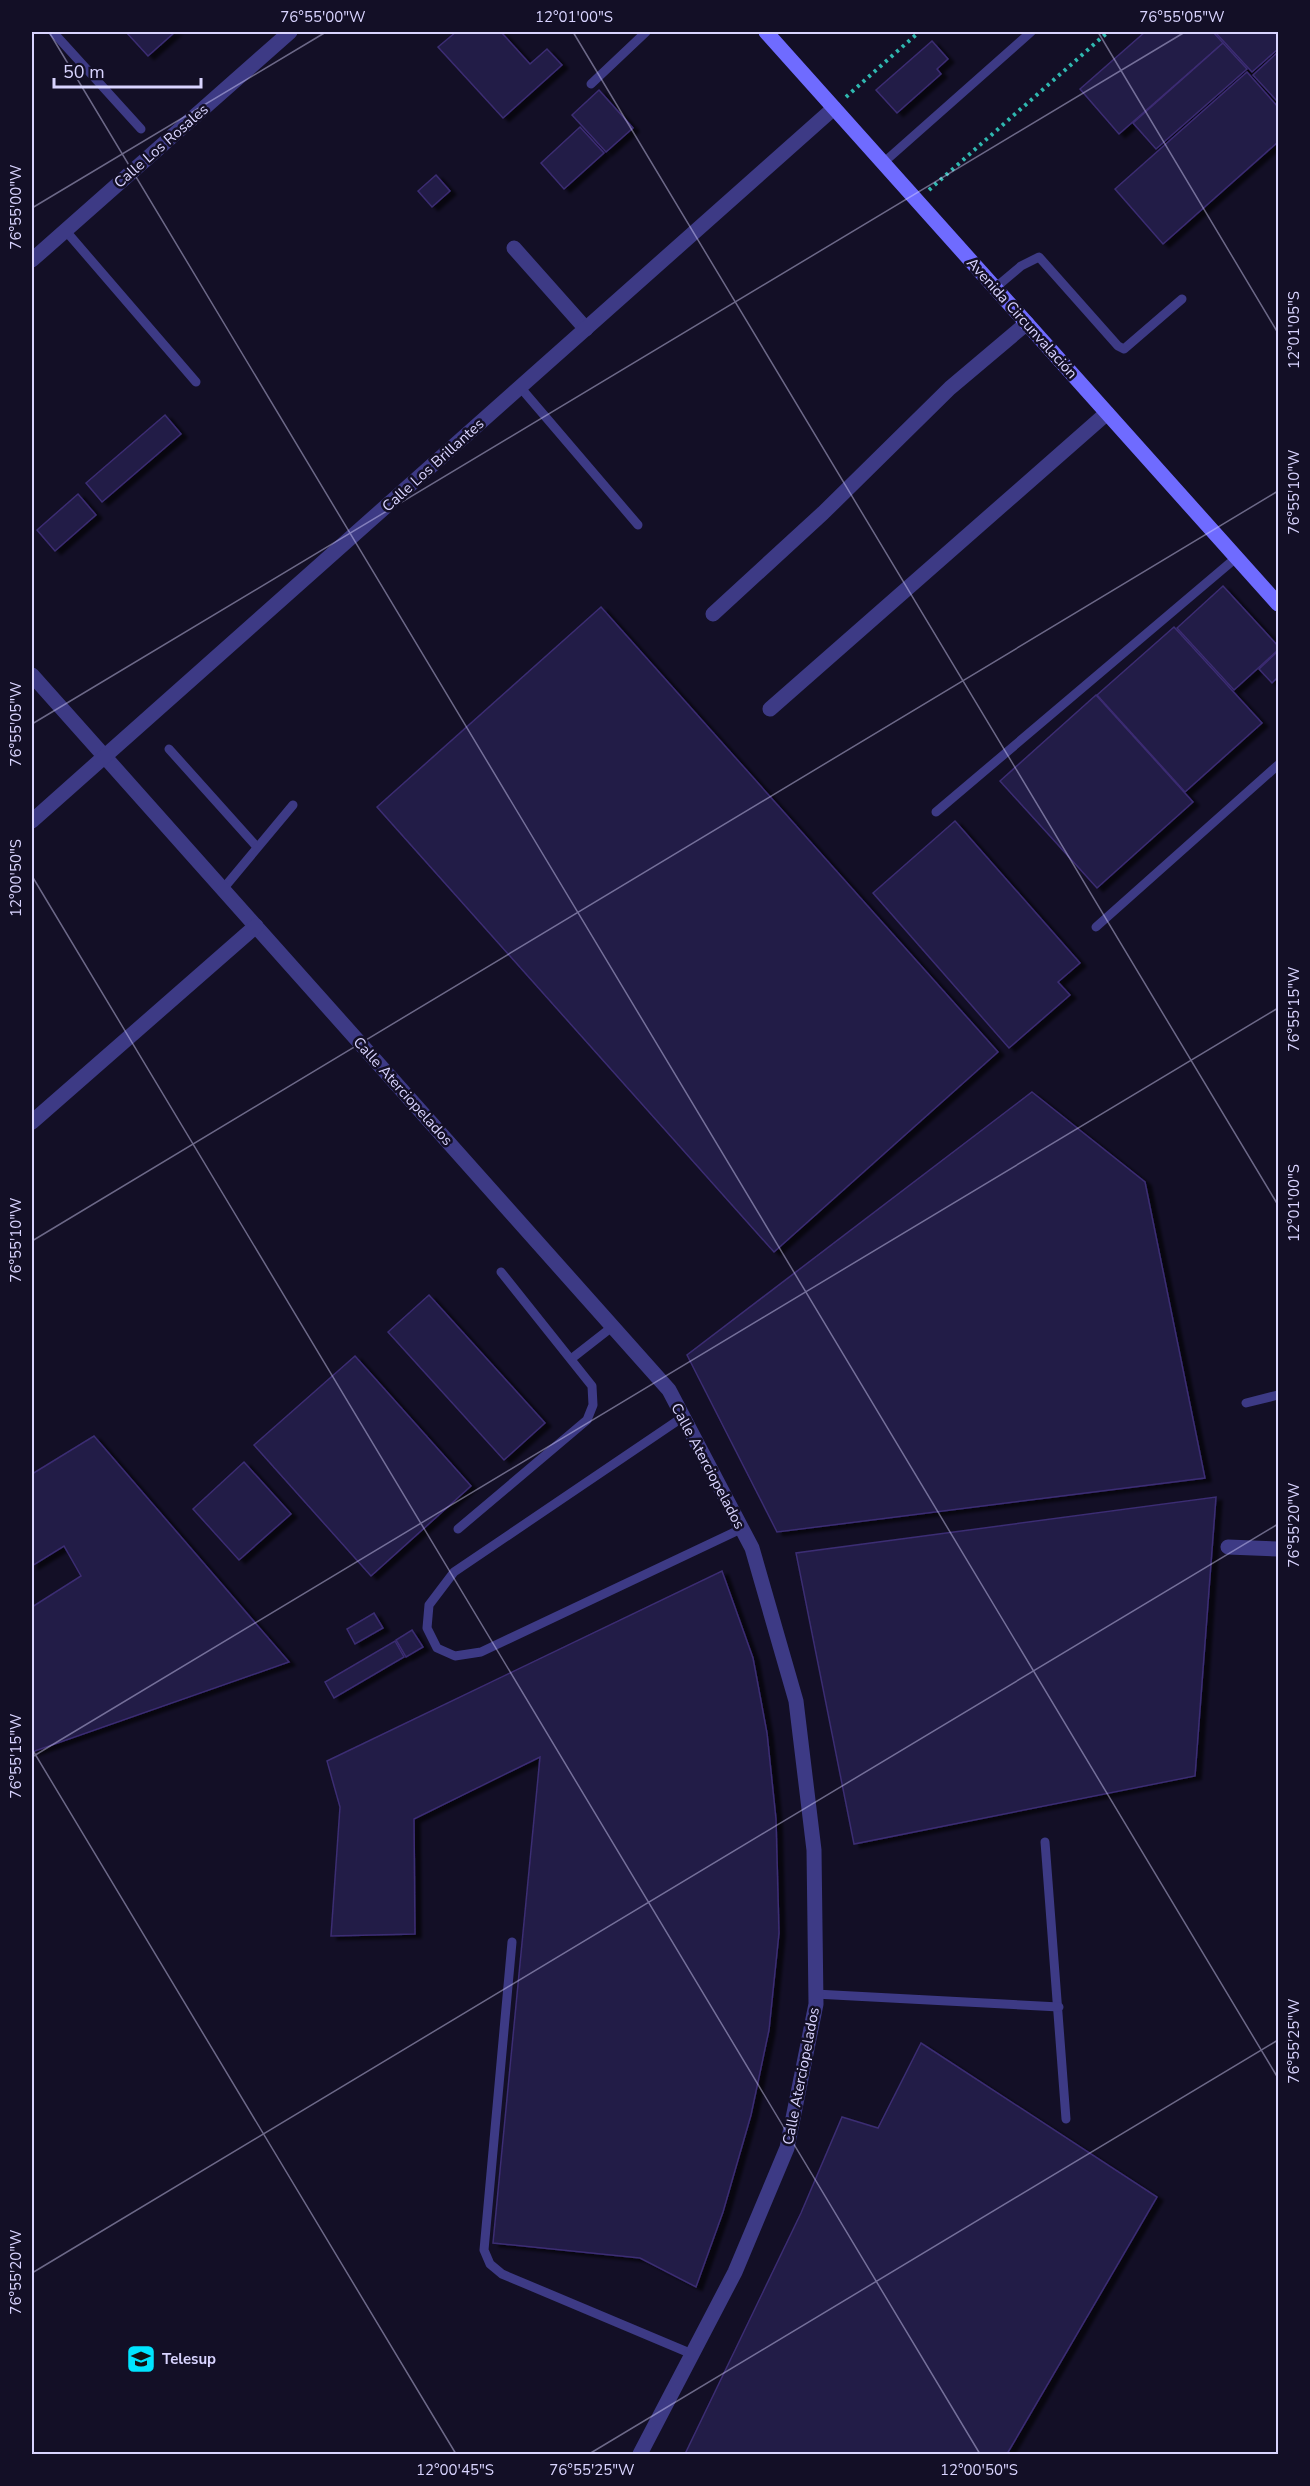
<svg xmlns="http://www.w3.org/2000/svg" width="1310" height="2486" font-family="'Nunito Sans',sans-serif">
  <style>
    .building { fill: #241b47; stroke: #3b2d73; stroke-width: 1.5; filter: url(#shadow) }
    .lines { fill: none; stroke-linecap: round; stroke-linejoin: round }
    .path { stroke: #2fb8b0; stroke-width: 4; stroke-dasharray: 3 4.5; stroke-linecap: butt }
    .lane { stroke: #3d3a85; stroke-width: 9 }
    .street { stroke: #3d3a85; stroke-width: 15 }
    .secondary { stroke: #6f6bff; stroke-width: 15 }
    .ticks { fill: none; stroke: #d9d4ff; stroke-width: 1.5; stroke-opacity: 0.45 }
    .labels { text-anchor: middle; stroke-width: 5; stroke-linejoin: round; paint-order: stroke }
    .street-label { font-size: 15px; fill: #d9d4ff; stroke: #130f26 }
    .poi-label { font-size: 15px; font-weight: bold; fill: #d9d4ff; stroke: #130f26; text-anchor: start }
    .neatline { fill: none; stroke: #d9d4ff; stroke-width: 2 }
    .ticks-label { font-size: 15px; text-anchor: middle; fill: #d9d4ff }
  </style>
  <defs>
    <filter id="shadow"><feDropShadow dx="6" dy="3.5" stdDeviation="1.5" flood-color="#0009"/></filter>
  </defs>
  <rect width="100%" height="100%" fill="#130f26"/>
  <g class="building">
    <path d="M126,32h49l-27,24z"/>
    <path d="M456,32h45l29,32 17,-15 15,16 -59,53 -65,-71z"/>
    <path d="M1145,32h68l10,11 -104,91 -39,-45z"/>
    <path d="M1215,32h63v17l-26,23z"/>
    <path d="M932,41l16,18 -11,10 4,5 -44,39 -21,-23z"/>
    <path d="M1223,43l24,26 -91,80 -23,-26z"/>
    <path d="M1278,52v50l-25,-27z"/>
    <path d="M1247,72l31,35v35l-115,102 -48,-55z"/>
    <path d="M599,90l34,38 -27,24 -34,-37z"/>
    <path d="M580,127l24,26 -40,36 -23,-26z"/>
    <path d="M436,175l14,16 -18,16 -14,-16z"/>
    <path d="M165,415l16,19 -79,68 -16,-19z"/>
    <path d="M78,494l18,21 -41,36 -18,-21z"/>
    <path d="M1223,586l55,60v4l-44,40 -57,-62z"/>
    <path d="M601,607l397,445 -224,200 -397,-445z"/>
    <path d="M1174,627l88,96 -77,69 -88,-97z"/>
    <path d="M1278,651v26l-6,6 -13,-14z"/>
    <path d="M1096,695l97,107 -96,86 -97,-107z"/>
    <path d="M955,821l125,142 -22,19 12,13 -61,53 -136,-155z"/>
    <path d="M1032,1092l113,90 60,296 -428,54 -90,-177z"/>
    <path d="M429,1295l116,128 -41,37 -116,-128z"/>
    <path d="M355,1356l116,130 -100,90 -117,-131z"/>
    <path d="M94,1436l195,226 -257,90v-145l49,-31 -17,-30 -32,20v-92z"/>
    <path d="M244,1462l47,52 -52,46 -46,-51z"/>
    <path d="M1216,1497l-21,279 -341,68 -58,-291z"/>
    <path d="M722,1571l31,87 14,75 9,86 3,114 -10,97 -18,85 -28,97 -27,75 -56,-29 -147,-15 47,-486 -126,62 1,115 -84,2 9,-129 -13,-46z"/>
    <path d="M374,1613l9,15 -28,16 -8,-15z"/>
    <path d="M412,1630l11,17 -17,10 -10,-17z"/>
    <path d="M395,1641l9,16 -70,41 -9,-16z"/>
    <path d="M921,2043l236,154 -150,257h-322l116,-241 41,-96 36,11z"/>
  </g>
  <g class="lines">
    <g class="path">
      <path d="M846,97l73,-65"/>
      <path d="M929,190l179,-158"/>
    </g>
    <g class="lane">
      <path d="M53,32l88,97"/>
      <path d="M591,84l55,-52"/>
      <path d="M883,163l148,-131"/>
      <path d="M65,230l131,152"/>
      <path d="M995,288l26,-22 18,-9 79,89 6,3 58,-50"/>
      <path d="M520,387l118,138"/>
      <path d="M169,749l88,98"/>
      <path d="M936,812l301,-255"/>
      <path d="M223,889l70,-84"/>
      <path d="M1096,927l182,-162"/>
      <path d="M571,1359l41,-32"/>
      <path d="M1246,1403l32,-8"/>
      <path d="M683,1417l-229,155 -25,33 -2,23 10,20 18,8 26,-4 260,-123"/>
      <path d="M458,1529l129,-109 6,-15 -1,-19 -91,-114"/>
      <path d="M1045,1842l21,277"/>
      <path d="M512,1942l-28,308 6,14 12,10 190,80"/>
      <path d="M815,1994l244,13"/>
    </g>
    <g class="street">
      <path d="M514,248l72,81"/>
      <path d="M32,260l258,-228"/>
      <path d="M713,614l110,-101 127,-125 77,-65"/>
      <path d="M32,675l637,715 83,158 44,153 18,149 2,154 -29,144 -52,124 -95,182"/>
      <path d="M770,709l337,-296"/>
      <path d="M32,821l802,-713"/>
      <path d="M32,1122l224,-196"/>
      <path d="M1228,1547l50,2"/>
    </g>
    <path class="secondary" d="M766,32l512,572"/>
  </g>
  <path class="ticks" d="M49,32l1229,2046M573,32l705,1173M1098,32l180,301M32,208l294,-176M32,724l1153,-692M32,876l948,1578M32,1241l1246,-750M32,1749l424,705M32,1757l1246,-749M32,2273l1246,-749M589,2454l689,-414"/>
  <defs>
    <g id="university-square" transform="scale(1.5)"><rect x="-9" y="-9" width="18" height="18" rx="4" fill="#00e5ff" stroke="#130f26"/><path d="M0-5L7-2L0 1L-7-2ZM-4 1L0 2.5L4 1V4Q0 6-4 4Z" fill="#111"/></g>
  </defs>
  <g fill-rule="evenodd">
    <use href="#university-square" x="141" y="2359"/>
  </g>
  <g class="labels">
    <g class="street-label">
      <text transform="translate(161 146) rotate(-41)" y="5">Calle Los Rosales</text>
      <text transform="translate(1022 318) rotate(48)" y="5">Avenida Circunvalación</text>
      <text transform="translate(433 465) rotate(-42)" y="5">Calle Los Brillantes</text>
      <text transform="translate(403 1091) rotate(48)" y="5">Calle Aterciopelados</text>
      <text transform="translate(708 1466) rotate(62)" y="5">Calle Aterciopelados</text>
      <text transform="translate(801 2076) rotate(-79)" y="5">Calle Aterciopelados</text>
    </g>
    <g class="poi-label">
      <text x="162" y="2364">Telesup</text>
    </g>
  </g>
  <rect width="1310" height="2486" fill="none" stroke="#130f26" stroke-width="66"/>
  <path d="M54 78v9h147v-9" fill="none" stroke="#d9d4ff" stroke-width="3"/>
  <text x="63" y="78" font-size="18" fill="#d9d4ff" stroke="#130f26" stroke-width="4.5" paint-order="stroke">50 m</text>
  <rect x="33" y="33" width="1244" height="2420" class="neatline"/>
  <g class="ticks-label">
    <text x="323" y="22">76°55'00"W</text>
    <text x="574" y="22">12°01'00"S</text>
    <text x="1182" y="22">76°55'05"W</text>
    <text transform="translate(16 207) rotate(-90)" y="5">76°55'00"W</text>
    <text transform="translate(1294 330) rotate(-90)" y="5">12°01'05"S</text>
    <text transform="translate(1294 492) rotate(-90)" y="5">76°55'10"W</text>
    <text transform="translate(16 724) rotate(-90)" y="5">76°55'05"W</text>
    <text transform="translate(16 878) rotate(-90)" y="5">12°00'50"S</text>
    <text transform="translate(1294 1009) rotate(-90)" y="5">76°55'15"W</text>
    <text transform="translate(1294 1203) rotate(-90)" y="5">12°01'00"S</text>
    <text transform="translate(16 1240) rotate(-90)" y="5">76°55'10"W</text>
    <text transform="translate(1294 1525) rotate(-90)" y="5">76°55'20"W</text>
    <text transform="translate(16 1756) rotate(-90)" y="5">76°55'15"W</text>
    <text transform="translate(1294 2041) rotate(-90)" y="5">76°55'25"W</text>
    <text transform="translate(16 2272) rotate(-90)" y="5">76°55'20"W</text>
    <text x="455" y="2475">12°00'45"S</text>
    <text x="592" y="2475">76°55'25"W</text>
    <text x="979" y="2475">12°00'50"S</text>
  </g>
</svg>
